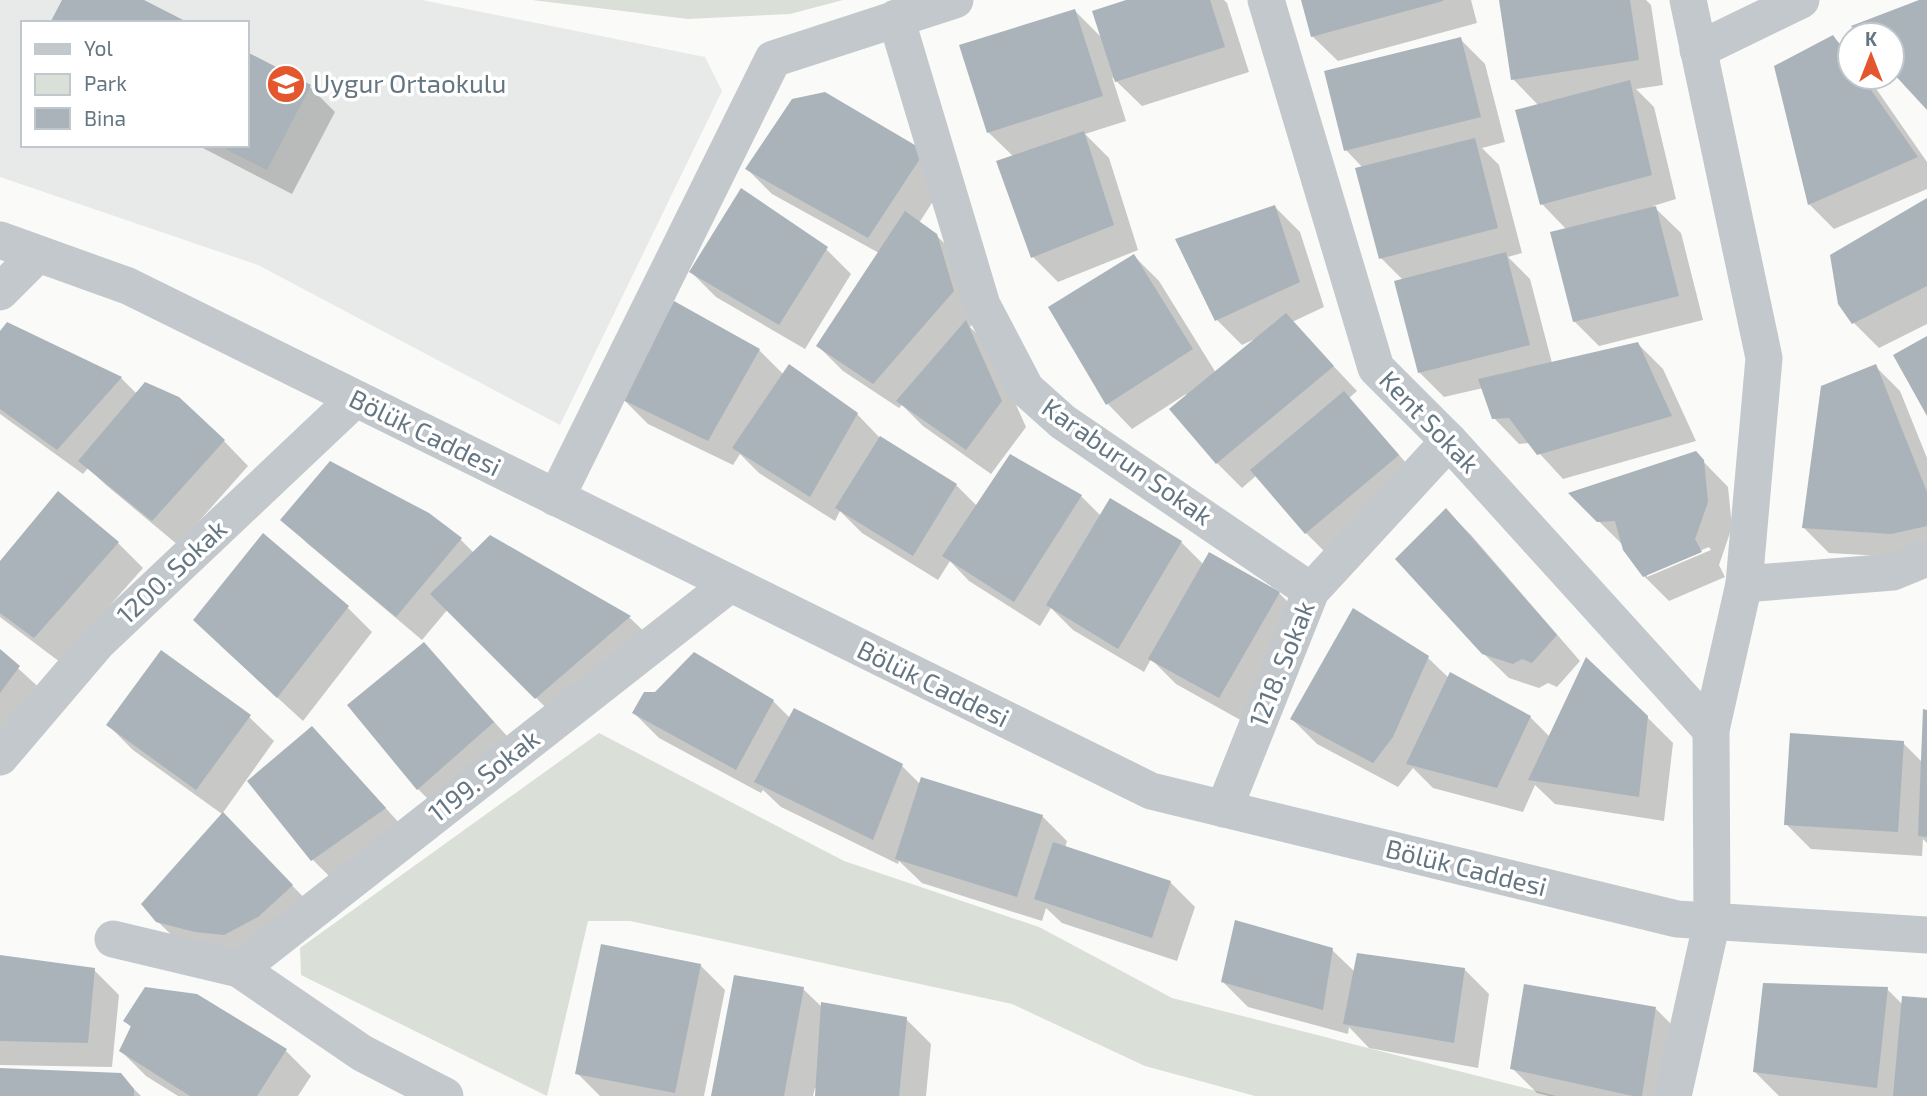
<svg xmlns="http://www.w3.org/2000/svg" width="1927" height="1096" font-family="'Exo 2',sans-serif">
  <style>
    .built { fill: #e8e9e9; fill-rule: evenodd }
    .green { fill: #dadfd7 }
    .shadow { fill: #0003; fill-rule: evenodd }
    .building { fill: #aab3b9 }
    .lines { fill: none; stroke-linecap: round; stroke-linejoin: round }
    .street { stroke: #c3c8cc; stroke-width: 37 }
    .labels { text-anchor: middle; stroke-width: 7; stroke-linejoin: round; paint-order: stroke }
    .poi-label { font-size: 26px; fill: #657683; stroke: #fff; text-anchor: start }
    .street-label { font-size: 26px; fill: #657683; stroke: #fff }
  </style>
  <rect width="100%" height="100%" fill="#fafaf8"/>
  <path class="built" d="M0,0h422l283,57 17,34 -162,334 -302,-160 -258,-88zM23,23h224v122h-224z"/>
  <g class="green">
    <path d="M532,0h311l-53,14 -102,5z"/>
    <path d="M599,733l245,128 195,66 133,71 384,98h-301l-110,-30 -133,-62 -382,-83h-42l-41,175 -246,-121 -1,-27z"/>
  </g>
  <g class="shadow">
    <path d="M1132,0h92l3,3 22,69 -107,34 -30,-29 14,44 -41,13 24,24 29,92 -80,32 -25,-25 -35,-95 16,-5 -26,-25 87,-121 29,29z"/>
    <path d="M1302,0h169l6,23 -139,38 -26,-25z"/>
    <path d="M1501,0h145l5,5 12,80 -27,4 18,18 22,92 -23,7 28,27 22,87 -104,26 -25,-25 -7,-91 -25,-26 -3,-98 -26,-27z"/>
    <path d="M1833,37l17,17v23h18l59,85v27l-93,40 -25,-25z"/>
    <path d="M1460,39l25,25 20,78 -23,6 17,17 23,88 -14,4 22,22 22,84 86,-19 25,25 33,72 -133,38 -33,-36 -11,1 -25,-26 -11,-30 -39,9 -25,-25 -16,-92 -22,-22 -18,-90 -17,-18z"/>
    <path d="M247,54l63,33 25,25 -43,82 -95,-49h50z"/>
    <path d="M825,94l123,84 -29,45 17,12 26,26 16,56 -8,10 20,20 36,80 -35,47 -68,-48 -21,-21 -3,3 -56,-37 -25,-25 61,-93 -107,-59 -25,-25z"/>
    <path d="M1927,200v124l-48,24 -25,-25z"/>
    <path d="M1275,207l25,25 24,75 -32,15 65,69 -8,7 73,83 -91,77 -25,-25 -49,-58 -15,13 -25,-25 -31,-69 -54,35 -24,-25 26,-148 25,25 57,92 41,-35 -15,7 -25,-25z"/>
    <path d="M826,249l25,25 -46,75 -89,-52 -25,-25z"/>
    <path d="M0,334l121,44 16,16 87,47 24,25 -70,79 -72,-60 -18,-17 -5,6 -83,-60z"/>
    <path d="M759,350l25,25 73,39 23,24 76,47 21,21 104,-10 20,20 9,-15 71,41 23,23 75,28 25,25 -60,104 -68,-38 -25,-25 -7,13 -71,-42 -22,-22 -11,18 -71,-45 -19,-20 -12,19 -76,-47 -22,-22 -5,10 -76,-48 -19,-19 -7,11 -85,-41 -25,-25z"/>
    <path d="M1875,366l25,25 27,67v98l-10,2 -88,-5 -25,-25z"/>
    <path d="M1695,453l33,34 4,40 -13,38 6,12 -56,24 -25,-25 -20,-30 -53,-52zM1709,547l2,3 -64,27v-4z"/>
    <path d="M1446,510l25,25 109,126 -23,26 -9,-4 -9,5 -30,-10 -26,-25z"/>
    <path d="M283,519l177,20 14,14 16,-16 140,81 25,24 -94,81 -113,-114 -26,31 -114,-96z"/>
    <path d="M118,543l25,25 -83,94 -60,-45v-53z"/>
    <path d="M347,607l25,25 -69,89 -83,-76z"/>
    <path d="M424,645l94,103 -75,66 -25,-25z"/>
    <path d="M0,652l44,40 -44,59z"/>
    <path d="M1428,658l21,20 81,39 20,20 97,-20 26,26 -9,78 -109,-17 -20,-19 -12,27 -90,-24 -20,-20 -15,19 -81,-43 -25,-25z"/>
    <path d="M773,701l17,17 112,48 18,18 122,32 25,25 -2,7 105,34 25,25 -18,54 -115,-38 -16,-15 -4,13 -120,-38 -23,-22 -1,3 -117,-57 -18,-17 -2,3 -102,-55 -25,-25z"/>
    <path d="M1927,711v132l-4,-4 -1,17 -111,-7 -25,-25 117,-81 20,20z"/>
    <path d="M249,717l25,24 -52,73 -89,-64 -25,-25z"/>
    <path d="M337,754l72,80 -72,50 -25,-25z"/>
    <path d="M247,839l70,72 -67,48 -67,-13 -26,-25z"/>
    <path d="M1332,950l23,22 109,-3 25,25 -11,74 -109,-20 -20,-21 -1,7 -100,-27 -25,-25z"/>
    <path d="M0,957l94,13 25,25 -7,72 -112,-2z"/>
    <path d="M700,965l25,25 -21,106h-104l-23,-23z"/>
    <path d="M803,989l20,19 83,11 25,25 -5,52h-109v-8h-2l-2,8h-100z"/>
    <path d="M1887,989l16,16 24,-5v96h-148l-24,-24z"/>
    <path d="M196,996l90,55 25,25 -13,20h-120l-32,-20 -25,-25 11,-23 -7,-7z"/>
    <path d="M1656,1009l25,25 -10,62h-122l-12,-3 -25,-25z"/>
    <path d="M0,1070l120,5 21,21h-141z"/>
  </g>
  <g class="building">
    <path d="M62,0h82l45,23h-139z"/>
    <path d="M1126,0h84l15,47 -110,35 -23,-71z"/>
    <path d="M1301,0h142v1l-132,36z"/>
    <path d="M1499,0h131l9,60 -128,20z"/>
    <path d="M1919,0h8v110l-35,-38v-37h-33l-8,-9z"/>
    <path d="M1075,9l28,87 -116,37 -28,-88z"/>
    <path d="M1833,35l17,24v18h12l56,80 -110,48 -34,-139z"/>
    <path d="M1461,37l20,80 -137,34 -20,-80z"/>
    <path d="M247,52l64,33 -44,85 -49,-25h29z"/>
    <path d="M1630,80l22,95 -112,30 -25,-95z"/>
    <path d="M825,92l100,59 -57,87 -123,-69 47,-70z"/>
    <path d="M1084,131l30,94 -83,33 -35,-97z"/>
    <path d="M1475,138l23,90 -119,31 -24,-91z"/>
    <path d="M741,188l87,59 -49,78 -90,-53z"/>
    <path d="M1927,198v88l-75,38 -14,-20 -8,-49z"/>
    <path d="M1275,205l25,77 -85,39 -40,-82z"/>
    <path d="M1656,206l23,90 -106,26 -23,-90z"/>
    <path d="M905,211l32,23 17,57 -81,93 -57,-38z"/>
    <path d="M1506,252l24,93 -112,28 -24,-92z"/>
    <path d="M1134,254l59,95 -87,56 -58,-98z"/>
    <path d="M674,301l86,48 -52,92 -87,-42z"/>
    <path d="M1286,313l48,53 -118,98 -47,-55z"/>
    <path d="M966,320l36,81 -36,49 -70,-49z"/>
    <path d="M7,322l115,55 -65,73 -57,-41v-78z"/>
    <path d="M1927,336v80l-34,-61z"/>
    <path d="M1638,342l34,74 -135,39 -28,-37 -17,1 -14,-40z"/>
    <path d="M789,364l69,49 -48,84 -78,-49z"/>
    <path d="M1876,364l51,128v34l-36,8 -89,-6 19,-142z"/>
    <path d="M145,382l34,15 46,43 -73,81 -74,-60z"/>
    <path d="M1344,391l55,64 -94,79 -55,-64z"/>
    <path d="M880,436l77,48 -44,72 -78,-48z"/>
    <path d="M1696,451l8,9 4,42 -13,37 7,13 -59,25 -20,-27 -8,-29 -18,1 -29,-29z"/>
    <path d="M1010,454l72,41 -68,107 -72,-46z"/>
    <path d="M330,461l99,52 33,25 -66,79 -116,-97z"/>
    <path d="M58,491l61,51 -85,96 -34,-25v-52z"/>
    <path d="M1110,498l72,43 -64,108 -72,-44z"/>
    <path d="M1446,508l111,127 -25,28 -10,-4 -9,5 -31,-10 -87,-95z"/>
    <path d="M263,533l86,73 -72,92 -84,-78z"/>
    <path d="M490,535l141,81 -96,83 -105,-105z"/>
    <path d="M1209,552l71,40 -61,106 -71,-39z"/>
    <path d="M1353,608l76,48 -36,81 -20,26 -83,-44z"/>
    <path d="M424,642l70,80 -77,68 -70,-85z"/>
    <path d="M0,649l20,17 -20,27z"/>
    <path d="M161,650l90,65 -55,75 -90,-65z"/>
    <path d="M694,652l80,48 -38,70 -104,-57 12,-21h11z"/>
    <path d="M1586,657l62,59 -9,81 -111,-17z"/>
    <path d="M1450,672l81,44 -34,72 -91,-24z"/>
    <path d="M794,708l109,56 -30,76 -119,-58z"/>
    <path d="M1923,709l4,1v127l-9,-1z"/>
    <path d="M312,726l74,82 -75,53 -64,-80z"/>
    <path d="M1790,733l114,8 -6,91 -114,-7z"/>
    <path d="M921,777l122,38 -26,82 -122,-38z"/>
    <path d="M223,812l70,73 -35,32 -34,18 -29,-3 -39,-10 -15,-18z"/>
    <path d="M1053,842l118,39 -19,57 -118,-39z"/>
    <path d="M1235,920l98,28 -10,62 -102,-28z"/>
    <path d="M601,944l100,20 -26,129 -100,-19z"/>
    <path d="M1357,953l108,15 -11,75 -111,-19z"/>
    <path d="M0,955l95,13 -7,75 -88,-2z"/>
    <path d="M734,975l70,12 -20,109h-73z"/>
    <path d="M1763,983l125,4 -11,101 -124,-16z"/>
    <path d="M1524,984l132,23 -14,89h-9l-123,-27z"/>
    <path d="M145,987l52,7 90,55 -30,47h-67l-71,-45 12,-25 -8,-5z"/>
    <path d="M1902,996l25,2v98h-34z"/>
    <path d="M821,1002l86,15 -8,79h-84z"/>
    <path d="M0,1068l121,5 13,16v7h-134z"/>
  </g>
  <g class="lines">
    <g class="street">
      <path d="M1266,0l110,368 73,73 262,289"/>
      <path d="M896,18l86,287 44,84 37,33 248,169"/>
      <path d="M1698,50l103,-50"/>
      <path d="M0,240l128,46 1023,505 526,128 250,16"/>
      <path d="M0,292l38,-38"/>
      <path d="M556,498l217,-439 182,-59"/>
      <path d="M1744,584l149,-12 34,-14"/>
      <path d="M0,757l98,-115 257,-243"/>
      <path d="M1224,809l87,-218 138,-150"/>
      <path d="M113,939l126,30 123,84 83,43"/>
      <path d="M239,969l491,-385"/>
      <path d="M1673,1096l39,-175 -1,-191 33,-146 20,-226 -76,-358"/>
    </g>
  </g>
  <defs>
    <g id="school-disc" transform="scale(2.0125)"><circle r="9.5" fill="#e4572e" stroke="#fff"/><path d="M0-5L7-2L0 1L-7-2ZM-4 1L0 2.5L4 1V4Q0 6-4 4Z" fill="#fff"/></g>
  </defs>
  <g fill-rule="evenodd">
    <use href="#school-disc" x="286" y="84"/>
  </g>
  <g class="labels">
    <g class="poi-label">
      <text x="313" y="93">Uygur Ortaokulu</text>
    </g>
    <g class="street-label">
      <text transform="translate(1429 422) rotate(46)" y="9">Kent Sokak</text>
      <text transform="translate(425 433) rotate(26)" y="9">Bölük Caddesi</text>
      <text transform="translate(1127 462) rotate(35)" y="9">Karaburun Sokak</text>
      <text transform="translate(172 572) rotate(-43)" y="9">1200. Sokak</text>
      <text transform="translate(1282 664) rotate(-68)" y="9">1218. Sokak</text>
      <text transform="translate(933 684) rotate(26)" y="9">Bölük Caddesi</text>
      <text transform="translate(484 776) rotate(-38)" y="9">1199. Sokak</text>
      <text transform="translate(1466 868) rotate(14)" y="9">Bölük Caddesi</text>
    </g>
  </g>
  <rect x="21" y="21" width="228" height="126" fill="#ffffff" stroke="#c1c8cd" stroke-width="2"/>
  <rect x="35" y="44" width="35" height="10" fill="#c3c8cc" stroke="#c1c8cd" stroke-width="2"/>
  <text x="84" y="56" font-size="21" fill="#657683">Yol</text>
  <rect x="35" y="74" width="35" height="21" fill="#dadfd7" stroke="#c1c8cd" stroke-width="2"/>
  <text x="84" y="91" font-size="21" fill="#657683">Park</text>
  <rect x="35" y="108" width="35" height="21" fill="#aab3b9" stroke="#c1c8cd" stroke-width="2"/>
  <text x="84" y="126" font-size="21" fill="#657683">Bina</text>
  <g transform="translate(1871 56)"><circle r="33" fill="#ffffff" stroke="#c1c8cd" stroke-width="2"/>
  <path d="M0-5L12 26L0 18L-12 26Z" fill="#e4572e"/>
  <text y="-10" font-size="19" font-weight="bold" text-anchor="middle" fill="#657683">K</text>
  </g>
</svg>
